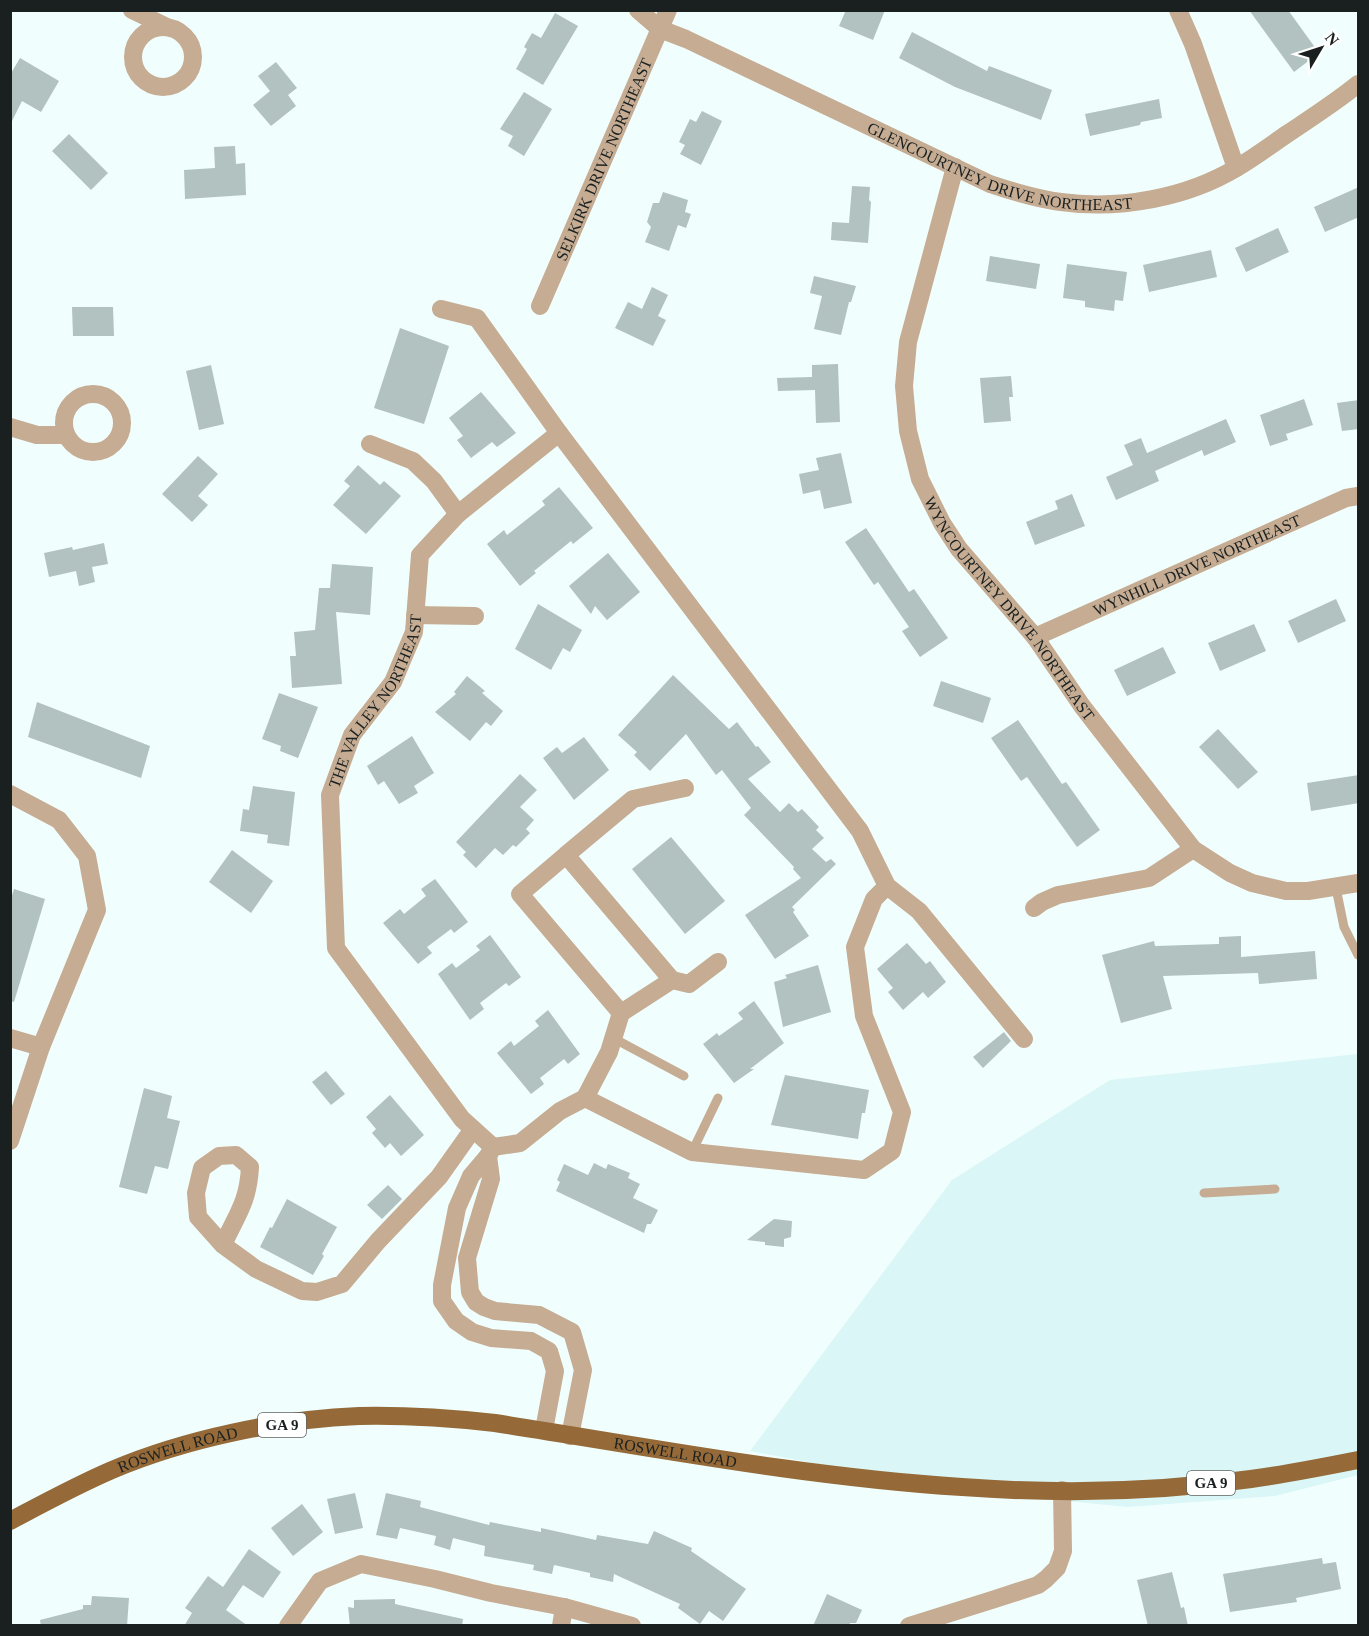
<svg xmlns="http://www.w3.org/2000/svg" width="1369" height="1636" font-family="'Times New Roman',serif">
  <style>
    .built { fill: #daf6f6 }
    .building { fill: #b1c2c1 }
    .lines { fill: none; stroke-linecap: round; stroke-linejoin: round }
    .lane { stroke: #c5ac93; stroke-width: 9 }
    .street { stroke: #c5ac93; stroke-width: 18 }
    .primary { stroke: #956a38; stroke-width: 18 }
    .labels { text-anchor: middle; stroke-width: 6; stroke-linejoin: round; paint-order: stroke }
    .shield { fill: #fff; stroke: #5f6363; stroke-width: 1.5 }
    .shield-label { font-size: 15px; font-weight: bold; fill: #1a2020 }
    .street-label { font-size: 16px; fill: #1a2020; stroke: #fff }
  </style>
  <rect width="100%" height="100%" fill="#f0fffe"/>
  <path class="built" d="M1358,1054v421l-83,21 -148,11 -172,-17 -205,-39 202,-271 158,-100z"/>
  <g class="building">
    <path d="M846,10h39l-12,30 -34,-14z"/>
    <path d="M1249,10h39l31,43 -25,19z"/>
    <path d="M555,13l23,13 -35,59 -27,-16 11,-20 -3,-2 8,-14 9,5z"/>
    <path d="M912,32l75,39 2,-5 63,24 -11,30 -86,-33 -56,-29z"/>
    <path d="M20,58l39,23 -18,31 -19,-11 -12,24v-50z"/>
    <path d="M276,62l21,26 -9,7 8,11 -25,20 -18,-21 17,-14 -12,-15z"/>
    <path d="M524,92l28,17 -28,47 -16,-10 5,-10 -13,-7z"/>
    <path d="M1159,99l3,19 -21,4 -1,3 -50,11 -5,-22z"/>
    <path d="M702,111l20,10 -21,44 -21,-11 5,-9 -6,-3 11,-23 6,3z"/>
    <path d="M69,134l39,39 -17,17 -39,-39z"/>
    <path d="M235,146l1,18 9,-1 1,32 -61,4 -1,-29 31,-2 -1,-21z"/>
    <path d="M852,186l18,1 -1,13 2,2 -3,41 -37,-3 1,-18 17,1z"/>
    <path d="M1359,187v30l-34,15 -11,-25z"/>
    <path d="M663,192l25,8 -3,12 6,2 -5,14 -8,-3 -9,26 -24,-9 6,-15 -4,-5 6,-19h6z"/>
    <path d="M1278,228l11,24 -43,20 -11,-24z"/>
    <path d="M1211,250l6,27 -68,15 -6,-27z"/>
    <path d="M990,256l50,8 -4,25 -50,-8z"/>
    <path d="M1067,264l60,8 -4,29 -8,-1 -1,11 -29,-4v-6l-22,-3z"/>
    <path d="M814,276l42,10 -5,16h-2l-8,33 -27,-6 8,-33 -12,-3z"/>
    <path d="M652,287l16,8 -10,21 8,4 -13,26 -38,-18 13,-26 14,7z"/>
    <path d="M72,307h41l1,29h-41z"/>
    <path d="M400,328l49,18 -25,78 -50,-16z"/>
    <path d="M838,364l2,58 -24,1 -1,-33 -37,1 -1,-13 35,-1v-12z"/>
    <path d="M211,365l13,59 -25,6 -13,-59z"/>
    <path d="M1011,376l2,21h-4l2,24 -27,2 -4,-45z"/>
    <path d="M481,392l35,41 -19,14 -5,-5 -21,16 -14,-18 6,-4 -14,-18z"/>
    <path d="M1304,399l9,26 -27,9 2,6 -18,6 -10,-31z"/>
    <path d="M1359,400v29l-17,2 -5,-28z"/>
    <path d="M1226,419l10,23 -32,14 -2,-6 -47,21 4,10 -43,19 -10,-23 27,-12 -9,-20 17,-7 6,15z"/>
    <path d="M841,453l11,50 -28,6 -4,-19 -17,4 -4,-20 20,-4 -3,-12z"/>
    <path d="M198,456l20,18 -20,22 10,9 -16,17 -30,-28z"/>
    <path d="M358,465l22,20 4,-4 17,15 -35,38 -33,-29 17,-19 -6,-5z"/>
    <path d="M559,487l34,41 -20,16 -2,-3 -37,30 2,2 -16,13 -33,-42 17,-14 3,5 38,-30 -3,-4z"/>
    <path d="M1072,494l13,32 -50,19 -9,-23 32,-13 -3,-8z"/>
    <path d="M866,528l43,64 5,-3 34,49 -28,19 -18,-26 7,-4 -31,-45 -4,3 -29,-43z"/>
    <path d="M104,543l4,21 -16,3 3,15 -16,4 -3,-15 -27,6 -5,-24 28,-6 1,3z"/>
    <path d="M608,553l32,39 -33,28 -12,-14 -4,8 -22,-28z"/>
    <path d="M332,564l41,3 -3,48 -34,-3 6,72 -50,4 -2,-32h6l-2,-24 21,-2 4,-42h11z"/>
    <path d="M1336,599l10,22 -48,22 -10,-22z"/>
    <path d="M538,604l44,26 -12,22 -7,-4 -12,22 -36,-21z"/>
    <path d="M1254,624l12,27 -46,20 -12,-28z"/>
    <path d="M1163,647l13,26 -49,23 -13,-26z"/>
    <path d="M673,675l56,54 8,-7 19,25 2,-1 13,16 -23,17 32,33 9,-9 9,9 4,-3 17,18 -3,3 8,8 -12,11 14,13 5,-3 5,5 -44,43 3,3 -2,2 16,24 -34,23 -30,-44 56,-37 -8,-9 1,-2 -50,-52 7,-7 -29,-38 -6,5 -30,-41 -36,37 -16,-16 3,-3 -19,-17z"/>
    <path d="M467,676l18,15 -3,2 21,18 -12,15 -5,-4 -16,19 -35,-29 21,-18 -2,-2z"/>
    <path d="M941,681l50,17 -8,25 -50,-17z"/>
    <path d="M279,693l39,14 -20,51 -18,-7 1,-5 -19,-7z"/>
    <path d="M37,702l113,44 -9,32 -113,-41z"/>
    <path d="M1018,720l44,64 4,-2 34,48 -23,17 -50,-70 -6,4 -30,-43z"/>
    <path d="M1218,729l40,43 -20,17 -39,-42z"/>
    <path d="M412,736l22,37 -20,13 4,7 -19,11 -15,-23 -6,4 -11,-19z"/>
    <path d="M584,737l25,33 -35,30 -31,-42 14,-11 5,6z"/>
    <path d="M520,774l17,16 -17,17 14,13 -8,9 4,4 -14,14 -3,-2 -10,10 -8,-7 -19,20 -13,-13 3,-3 -10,-10z"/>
    <path d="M1359,775v28l-48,8 -4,-28z"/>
    <path d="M253,786l42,6 -6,54 -22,-3 1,-8 -28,-4 3,-22 6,1z"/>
    <path d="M671,837l54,64 -40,33 -53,-65z"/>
    <path d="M232,850l41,31 -22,32 -42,-31z"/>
    <path d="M435,879l33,43 -14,11 -3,-4 -24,18 5,6 -14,11 -35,-41 17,-14 4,5 22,-18 -5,-7z"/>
    <path d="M14,889l31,10 -31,103 -4,-1v-99z"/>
    <path d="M490,935l31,42 -12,9 -3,-3 -26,20 4,6 -14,11 -32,-46 14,-11 4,5 24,-18 -4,-4z"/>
    <path d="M1241,936v21l74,-6 2,28 -58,5 -1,-11 -95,3 9,33 -51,14 -19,-68 52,-14 1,5 64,-2v-7z"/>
    <path d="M907,943l19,21 4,-3 16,21 -18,16 -5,-6 -20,18 -15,-18 5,-4 -16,-19z"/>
    <path d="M818,965l13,47 -48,15 -9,-45 13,-4 -2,-3z"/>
    <path d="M754,1001l30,42 -34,26h4l-20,14 -31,-39 14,-11 2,3 24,-17 -5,-6z"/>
    <path d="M548,1010l32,44 -12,10 -4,-5 -24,19 4,6 -13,10 -34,-41 14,-12 3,5 25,-20 -4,-5z"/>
    <path d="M1004,1032l7,9 -28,27 -10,-11z"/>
    <path d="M326,1071l19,23 -14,11 -19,-23z"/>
    <path d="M785,1075l84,15 -4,23h-3l-4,26 -87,-14z"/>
    <path d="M144,1088l28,8 -5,22 13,3 -12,48 -13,-3 -8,28 -28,-7z"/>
    <path d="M390,1095l34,40 -23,21 -11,-13 -5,5 -13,-15 4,-4 -10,-12z"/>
    <path d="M594,1163l12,6 2,-5 22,9 -2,5 12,6 -7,14 25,12 -7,14h-4l-3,9 -88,-42 4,-9 -3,-2 7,-16 24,11z"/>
    <path d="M388,1185l14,14 -20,20 -15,-14z"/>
    <path d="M287,1199l50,28 -15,27 2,2 -11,19 -53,-28 10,-20 2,1z"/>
    <path d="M774,1219l18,2 -1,16 -7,2v8l-19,-2v-3l-18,-2z"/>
    <path d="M355,1493l8,35 -28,6 -8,-35z"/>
    <path d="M386,1493l35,8 -1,6 69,18 1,-3 51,10v-4l55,12 1,-5 51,9 6,-13 38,17 -1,3 55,38 -23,32 -14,-10 -9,13 -22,-16 2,-4 -66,-30 -1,8 -23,-5v-4l-36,-8 -2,9 -19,-4 1,-5 -50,-9 1,-10 -32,-8 -3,12 -16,-5 2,-9 -36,-8 -3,11 -21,-4z"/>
    <path d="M302,1504l21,28 -30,24 -22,-28z"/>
    <path d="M249,1549l32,23 -18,26 -20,-13 -17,25 22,16h-64l8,-13 -7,-5 23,-32 15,11z"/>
    <path d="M1322,1558l1,6 13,-2 5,27 -45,9 1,4 -67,10 -7,-38z"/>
    <path d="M1172,1572l9,36 3,-1 4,19h-40l-11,-46z"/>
    <path d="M827,1594l35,16 -6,13h-6l-1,3h-36z"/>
    <path d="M92,1596l37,2 -2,28h-86l-1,-6 43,-11v-4h8z"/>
    <path d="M395,1599v5l68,15 -1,7h-112l-2,-19 6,1v-8z"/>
  </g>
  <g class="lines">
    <g class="lane">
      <path d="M1336,888l8,39 14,28"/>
      <path d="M613,1038l71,38"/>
      <path d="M692,1152l26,-54"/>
      <path d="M1204,1193l71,-4"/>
    </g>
    <g class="street">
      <path d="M132,10l33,16"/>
      <path id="s1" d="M638,10l22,19 26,10 304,145c24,8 47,15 71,18 59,8 126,-4 177,-35 17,-10 33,-22 49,-33 24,-16 49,-32 71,-50"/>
      <path d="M1178,10l15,34 43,124"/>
      <circle cx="163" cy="57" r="30"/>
      <path id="s2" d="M955,167l-47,175 -4,44 4,45 12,48 22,44 17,26 76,88 47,69 111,143 37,24 22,10 34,8h22l50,-8"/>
      <path id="s3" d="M540,306l128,-296"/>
      <path d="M441,309l36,9 82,115 301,398 27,55 32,25 105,128"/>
      <circle cx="93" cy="423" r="29"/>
      <path d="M10,427l27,8h29"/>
      <path d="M370,444l43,17 21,20 24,33"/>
      <path d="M415,615l60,1"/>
      <path id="s4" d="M1035,637l311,-139 12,-2"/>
      <path d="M10,794l49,26 28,36 10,54 -56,137 -31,94"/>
      <path d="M566,855l-46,39 101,119"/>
      <path d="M1034,908l8,-6 16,-7 91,-17 44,-29"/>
      <path d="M672,980l-106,-125 67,-56 52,-11"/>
      <path d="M10,1038l31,9"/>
      <path d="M585,1098l24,-46 12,-39 51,-33 17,4 29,-22"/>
      <path id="s5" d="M493,1147l-31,-28 -126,-171 -6,-153 22,-60 41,-53 21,-50 6,-77 38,-41 101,-81"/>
      <path d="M493,1147l27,-4 40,-32 25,-13 107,54 172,18 28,-19 10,-39 -38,-96 -9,-69 19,-48 13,-13"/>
      <path d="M493,1147l-5,9 -17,20 -14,32 -15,77v16l14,20 16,11 19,6 40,3 18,10 6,20 -11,59"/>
      <path d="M488,1156l3,23 -24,79 3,34 6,10 8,5 11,4 44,4 33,17 11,38 -13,66"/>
      <path d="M223,1245c14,-31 25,-42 27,-78l-14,-12 -17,1 -17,12 -6,25 2,24 25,28 33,24 46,22 15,1 25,-8 36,-43 61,-64 34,-48"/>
      <path d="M288,1626l32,-45 41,-17 74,15 56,14 73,14 68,19"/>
      <path d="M561,1626l3,-19"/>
      <path d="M909,1626l86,-27 43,-14 8,-6 11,-11 6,-17 -1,-61"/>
    </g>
    <path class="primary" id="s6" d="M10,1521c34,-18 67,-36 102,-51 73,-31 168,-51 247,-54 46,-1 91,2 136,7 155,24 310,54 467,64 94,7 196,5 289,-8 36,-5 72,-12 107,-19"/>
  </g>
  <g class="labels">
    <g class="shield">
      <rect x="258" y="1413" width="48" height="24" rx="4.5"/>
      <rect x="1187" y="1471" width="48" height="24" rx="4.5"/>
    </g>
    <g class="shield-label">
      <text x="282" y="1430">GA 9</text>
      <text x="1211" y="1488">GA 9</text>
    </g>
    <g class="street-label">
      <text dy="6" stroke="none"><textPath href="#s3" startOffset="160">SELKIRK DRIVE NORTHEAST</textPath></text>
      <text dy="6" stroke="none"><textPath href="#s1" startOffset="399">GLENCOURTNEY DRIVE NORTHEAST</textPath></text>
      <text dy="6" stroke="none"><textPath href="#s4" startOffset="177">WYNHILL DRIVE NORTHEAST</textPath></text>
      <text dy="6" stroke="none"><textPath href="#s2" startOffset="478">WYNCOURTNEY DRIVE NORTHEAST</textPath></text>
      <text dy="6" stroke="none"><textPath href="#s5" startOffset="513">THE VALLEY NORTHEAST</textPath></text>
      <text dy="6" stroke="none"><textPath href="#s6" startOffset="183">ROSWELL ROAD</textPath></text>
      <text dy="6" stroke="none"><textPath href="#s6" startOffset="687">ROSWELL ROAD</textPath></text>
    </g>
  </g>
  <rect width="1369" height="1636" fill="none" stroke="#1a2020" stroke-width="24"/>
  <g transform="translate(1321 48) rotate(51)" stroke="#ffffff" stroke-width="4.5" paint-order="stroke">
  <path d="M0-4.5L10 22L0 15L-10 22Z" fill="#1a2020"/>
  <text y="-9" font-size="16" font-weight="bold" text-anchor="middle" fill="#1a2020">N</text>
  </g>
</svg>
